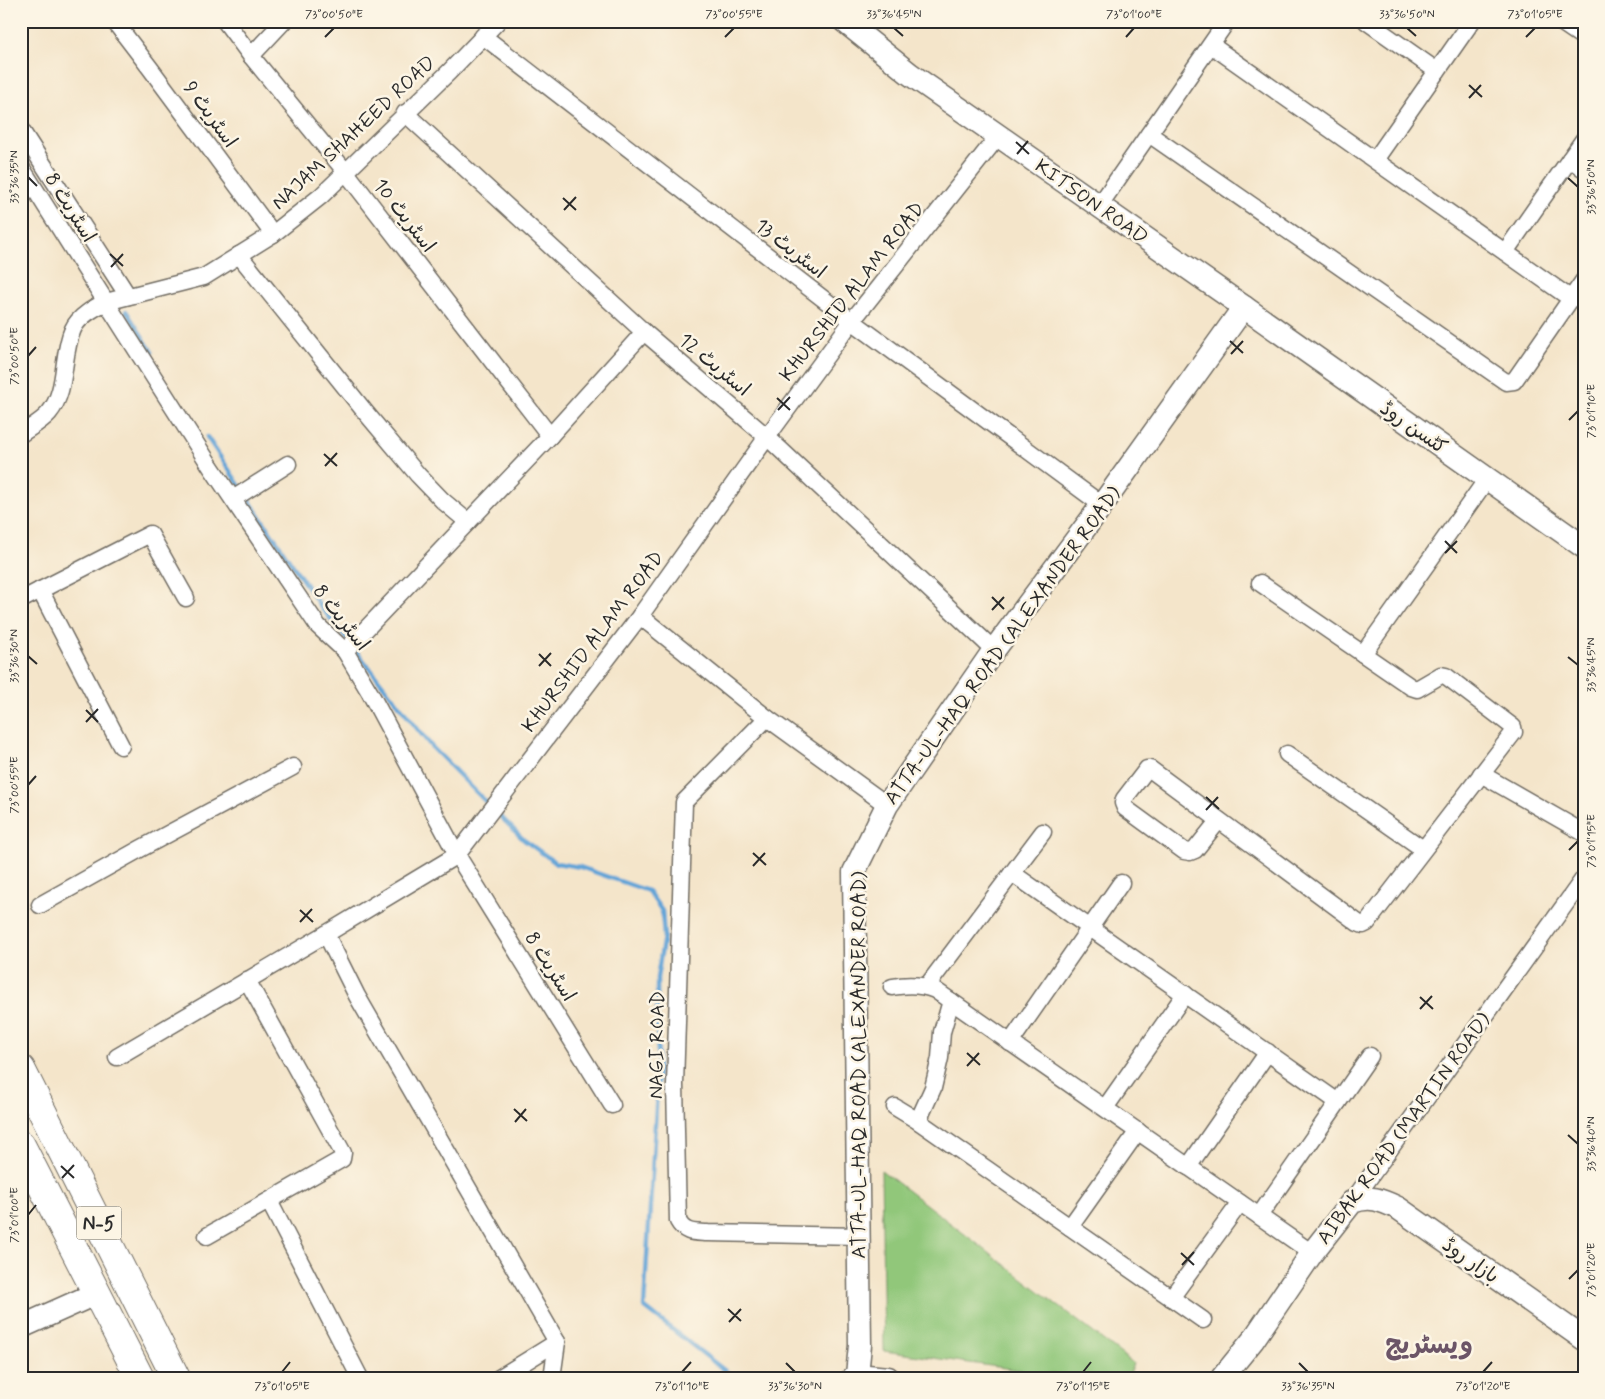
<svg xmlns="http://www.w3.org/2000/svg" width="1605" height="1399" font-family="Mynerve,'Playpen Sans Arabic',sans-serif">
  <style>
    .green { fill: #91c77a; stroke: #5e7952 }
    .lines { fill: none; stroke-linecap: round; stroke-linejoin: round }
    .stream { stroke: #63a4d7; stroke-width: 4.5 }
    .street-casing { stroke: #716c63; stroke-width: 19 }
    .secondary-casing { stroke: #716c63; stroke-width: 25 }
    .highway-casing { stroke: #716c63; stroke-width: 30 }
    .street { stroke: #fff; stroke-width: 16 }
    .secondary { stroke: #fff; stroke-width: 22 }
    .highway { stroke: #fff; stroke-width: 28 }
    .ticks { fill: none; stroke: #2b2b2b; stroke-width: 2 }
    .labels { text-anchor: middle; stroke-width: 5; stroke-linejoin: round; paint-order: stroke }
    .shield { fill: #fcf5e5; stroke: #6a6863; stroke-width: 1 }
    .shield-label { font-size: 19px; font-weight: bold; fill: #2b2b2b }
    .street-label { font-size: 20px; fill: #2b2b2b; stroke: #fcf5e5 }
    .district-label { font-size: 25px; font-weight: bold; fill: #6c5567; stroke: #fcf5e5 }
    .neatline { fill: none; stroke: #2b2b2b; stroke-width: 2 }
    .ticks-label { font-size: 12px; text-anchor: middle; fill: #2b2b2b }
  </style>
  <rect width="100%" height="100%" fill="#fcf5e5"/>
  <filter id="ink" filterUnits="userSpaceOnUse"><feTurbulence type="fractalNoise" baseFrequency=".02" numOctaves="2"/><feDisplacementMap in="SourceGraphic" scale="10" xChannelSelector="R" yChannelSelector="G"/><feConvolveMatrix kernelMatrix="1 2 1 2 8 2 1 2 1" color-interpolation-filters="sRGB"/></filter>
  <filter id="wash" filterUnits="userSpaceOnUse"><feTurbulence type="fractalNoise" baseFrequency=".0096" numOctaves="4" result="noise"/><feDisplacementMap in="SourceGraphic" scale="20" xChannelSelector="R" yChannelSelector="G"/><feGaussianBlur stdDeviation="1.12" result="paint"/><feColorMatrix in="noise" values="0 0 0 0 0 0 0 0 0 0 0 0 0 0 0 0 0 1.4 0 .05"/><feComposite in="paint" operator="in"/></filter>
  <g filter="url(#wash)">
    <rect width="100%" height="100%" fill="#f4e5ca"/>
    <path class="green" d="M881,1170l252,193 -4,15h-53l-192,-27z"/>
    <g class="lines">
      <g class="stream">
        <path d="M126,311l26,41"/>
        <path d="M207,437l111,166 30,38"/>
        <path d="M353,647l78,99 59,60"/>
        <path d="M495,811l29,29 32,23 24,4 68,24 14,20 2,25 -7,42 1,96 -14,233 90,71"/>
      </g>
    </g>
  </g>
  <g filter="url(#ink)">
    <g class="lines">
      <g class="street-casing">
        <g id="street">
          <path d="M114,21l36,47 123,166"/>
          <path d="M225,21l26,35 94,115 205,265"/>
          <path d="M1366,21l71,50"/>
          <path d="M1559,21l25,17"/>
          <path d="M483,36l369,285 250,184"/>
          <path d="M1211,45l359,253"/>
          <path d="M251,56l33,-35"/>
          <path d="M405,113l239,219 123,105 227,213"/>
          <path d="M21,130l107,166"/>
          <path d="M1149,134l357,248 8,-1 70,-101"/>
          <path d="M1570,159l14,10"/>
          <path d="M1375,160l97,-139"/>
          <path d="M21,167l85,135 105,165 107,159 27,25 25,42 87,162 155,250"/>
          <path d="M1099,206l128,-185"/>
          <path d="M1505,252l79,-113"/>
          <path d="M239,255l127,158 52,62 25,26 25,21"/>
          <path d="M21,434c10,-7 20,-12 28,-21 19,-23 12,-58 24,-84 6,-13 21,-21 33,-27l98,-25 69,-43 48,-38 128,-124 49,-51"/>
          <path d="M233,499l55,-35"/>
          <path d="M40,590l81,156"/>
          <path d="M21,600l129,-66 36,64"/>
          <path d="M640,616l127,102 120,87"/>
          <path d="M345,651l205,-215 94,-104"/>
          <path d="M1363,654l124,-175"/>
          <path d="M767,718l-83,84 -9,283 3,136c7,13 17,11 30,12l151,3"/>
          <path d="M1287,754l136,95"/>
          <path d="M1481,774l103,59"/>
          <path d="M1219,820l-24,30 -5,2 -6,-1 -59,-43 -2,-5 1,-4 23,-30h3l208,154 5,2 4,-2 147,-191 -1,-5 -67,-51 -5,-1 -24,14 -6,-2 -151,-104"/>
          <path d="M1012,873l326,229"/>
          <path d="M40,905l100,-56 153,-82"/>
          <path d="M326,934l31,62 200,346 -5,36"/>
          <path d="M927,986l116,-154"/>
          <path d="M892,987c16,-3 29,-3 43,3l377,263"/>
          <path d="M1010,1043l111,-160"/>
          <path d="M117,1057l209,-123 131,-79 183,-239 127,-179 85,-116 147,-186"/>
          <path d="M895,1107l23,14 285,199"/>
          <path d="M1105,1108l80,-114"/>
          <path d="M918,1121l15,-33 7,-30 2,-26 9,-31"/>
          <path d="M1188,1167l80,-115"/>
          <path d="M269,1201l91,177"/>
          <path d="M1352,1202l232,-324"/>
          <path d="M1259,1216l111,-160"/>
          <path d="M1070,1227l68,-96"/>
          <path d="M207,1236l135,-77 1,-6 -96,-173"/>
          <path d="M1171,1298l69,-95"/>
          <path d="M499,1378l58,-36"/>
        </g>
      </g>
      <g class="secondary-casing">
        <g id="secondary">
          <path d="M844,21l66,53 334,233 340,240"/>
          <path d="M21,1327l76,-34"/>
          <path d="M857,1375l3,-30 -6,-473 33,-67 107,-155 108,-145 142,-198"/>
          <path d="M853,1378l4,-3 31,3"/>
          <path d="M1222,1378l31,-38 59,-87 40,-51c18,-7 29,-2 46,6l186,131"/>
        </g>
      </g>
      <g class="highway-casing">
        <g id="highway">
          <path d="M21,1069l155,309"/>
          <path d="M21,1145l119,233"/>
        </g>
      </g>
      <use href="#street" class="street"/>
      <use href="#secondary" class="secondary"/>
      <use href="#highway" class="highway"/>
    </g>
  </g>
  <path class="ticks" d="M894,28l9,8M1407,28l9,8M325,37l9,-9M725,37l9,-9M1126,37l8,-9M1526,37l9,-9M1469,85l13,12M1469,98l12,-13M1016,142l13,12M1017,154l11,-13M28,177l9,9M1568,178l10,9M563,198l13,12M564,210l12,-13M110,254l13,12M111,267l12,-13M1230,341l13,12M1231,354l12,-13M28,356l8,-9M777,398l13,12M778,410l12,-13M1569,420l9,-9M324,454l13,12M325,466l12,-13M1445,541l12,12M1445,553l12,-12M992,597l12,12M992,610l12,-13M539,654l12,12M28,656l9,8M1568,657l10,8M539,666l12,-13M86,710l12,12M86,722l12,-13M28,785l8,-9M1206,797l13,12M1206,810l12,-13M1569,850l9,-9M753,853l13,12M753,866l12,-13M300,910l13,12M300,922l12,-13M1420,997l13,12M1420,1009l12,-13M967,1053l13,12M967,1066l12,-13M514,1109l13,12M515,1122l11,-13M1568,1135l10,9M61,1166l13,12M62,1178l12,-13M28,1215l8,-10M1181,1253l13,12M1182,1265l12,-13M1569,1279l9,-9M728,1309l13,12M729,1322l12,-13M786,1363l9,9M1299,1363l9,9M282,1372l8,-10M682,1372l9,-10M1083,1372l8,-10M1483,1372l9,-10"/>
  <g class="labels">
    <rect class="shield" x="76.5" y="1206.5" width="45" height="33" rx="4"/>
    <g class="shield-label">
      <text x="99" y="1230">N-5</text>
    </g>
    <g class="street-label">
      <text transform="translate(211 114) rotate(54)" y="7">اسٹریٹ 9</text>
      <text transform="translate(353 132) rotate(-43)" y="7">NAJAM SHAHEED ROAD</text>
      <text transform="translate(1092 201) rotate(35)" y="7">KITSON ROAD</text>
      <text transform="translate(71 207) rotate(58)" y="7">اسٹریٹ 8</text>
      <text transform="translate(405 215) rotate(52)" y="7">اسٹریٹ 10</text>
      <text transform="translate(791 248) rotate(38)" y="7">اسٹریٹ 13</text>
      <text transform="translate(851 291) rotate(-52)" y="7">KHURSHID ALAM ROAD</text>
      <text transform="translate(715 364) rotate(40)" y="7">اسٹریٹ 12</text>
      <text transform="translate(1414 427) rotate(35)" y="7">کٹسن روڈ</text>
      <text transform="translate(342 617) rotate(52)" y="7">اسٹریٹ 8</text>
      <text transform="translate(592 641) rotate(-53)" y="7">KHURSHID ALAM ROAD</text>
      <text transform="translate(1002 645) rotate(-54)" y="7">ATTA-UL-HAQ ROAD (ALEXANDER ROAD)</text>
      <text transform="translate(551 966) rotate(58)" y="7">اسٹریٹ 8</text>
      <text transform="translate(656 1045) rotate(-89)" y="7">NAGI ROAD</text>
      <text transform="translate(858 1065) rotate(-90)" y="7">ATTA-UL-HAQ ROAD (ALEXANDER ROAD)</text>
      <text transform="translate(1403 1128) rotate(-54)" y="7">AIBAK ROAD (MARTIN ROAD)</text>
      <text transform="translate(1471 1260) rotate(35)" y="7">بازار روڈ</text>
    </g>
    <g class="district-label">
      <text x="1429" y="1353">ویسٹریج</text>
    </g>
  </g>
  <rect width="1605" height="1399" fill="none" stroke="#fcf5e5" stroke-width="55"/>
  <rect x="28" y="28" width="1550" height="1344" class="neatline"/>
  <g class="ticks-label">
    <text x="334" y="18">73°00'50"E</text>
    <text x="734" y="18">73°00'55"E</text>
    <text x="894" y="18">33°36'45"N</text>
    <text x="1134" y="18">73°01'00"E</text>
    <text x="1407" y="18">33°36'50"N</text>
    <text x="1535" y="18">73°01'05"E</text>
    <text transform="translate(14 177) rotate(-90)" y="4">33°36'35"N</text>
    <text transform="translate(1591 187) rotate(-90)" y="4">33°36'50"N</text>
    <text transform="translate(14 356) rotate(-90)" y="4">73°00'50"E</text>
    <text transform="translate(1591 411) rotate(-90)" y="4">73°01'10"E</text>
    <text transform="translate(14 656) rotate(-90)" y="4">33°36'30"N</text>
    <text transform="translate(1591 665) rotate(-90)" y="4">33°36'45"N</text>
    <text transform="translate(14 785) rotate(-90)" y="4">73°00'55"E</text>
    <text transform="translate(1591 841) rotate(-90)" y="4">73°01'15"E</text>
    <text transform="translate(1591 1144) rotate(-90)" y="4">33°36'40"N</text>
    <text transform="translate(14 1215) rotate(-90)" y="4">73°01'00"E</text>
    <text transform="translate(1591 1270) rotate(-90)" y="4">73°01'20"E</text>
    <text x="282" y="1390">73°01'05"E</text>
    <text x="682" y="1390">73°01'10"E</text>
    <text x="795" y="1390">33°36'30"N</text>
    <text x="1083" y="1390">73°01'15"E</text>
    <text x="1308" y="1390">33°36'35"N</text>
    <text x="1483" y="1390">73°01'20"E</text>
  </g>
</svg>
